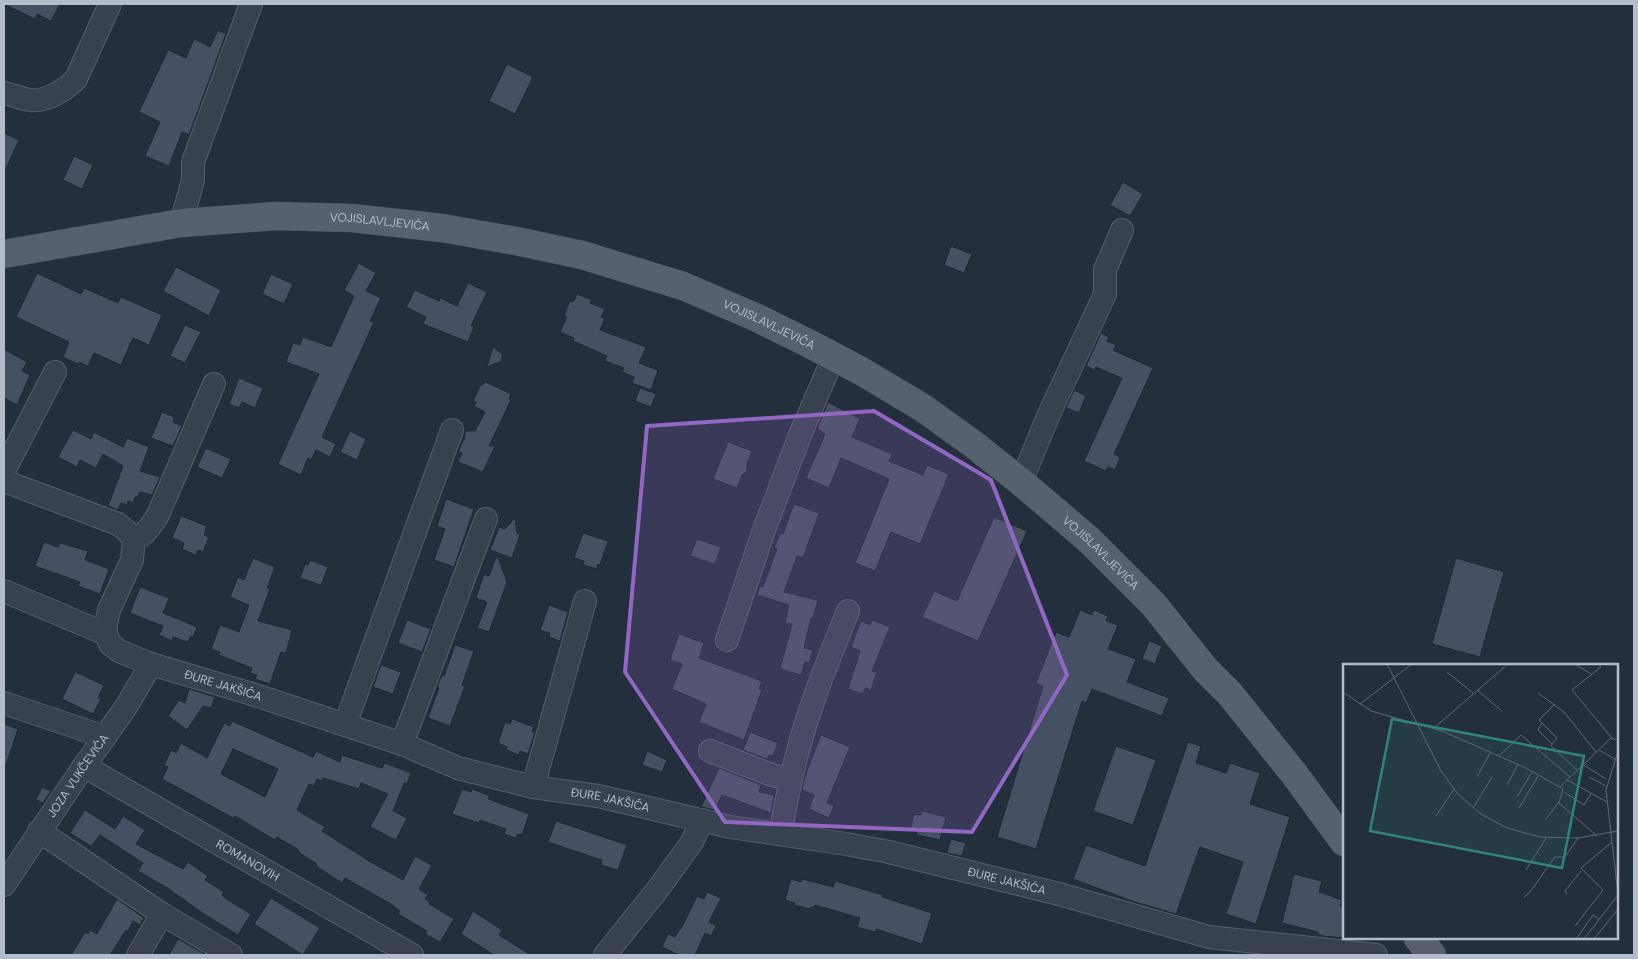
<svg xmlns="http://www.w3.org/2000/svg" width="1638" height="959" font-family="'DM Sans',sans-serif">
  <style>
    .building { fill: #455162; stroke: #1f2835; fill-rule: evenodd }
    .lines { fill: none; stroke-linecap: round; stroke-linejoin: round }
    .minor-casing { stroke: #565f6c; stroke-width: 24 }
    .major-casing { stroke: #414a57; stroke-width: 29 }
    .minor { stroke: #38414e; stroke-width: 22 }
    .major { stroke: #56606e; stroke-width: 28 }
    .marked { fill: #9266c3; fill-opacity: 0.2; stroke: #9266c3; stroke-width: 4; stroke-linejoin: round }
    .labels { text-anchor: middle; stroke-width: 4; stroke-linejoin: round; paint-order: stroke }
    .street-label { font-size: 12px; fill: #b4bcc9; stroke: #1d2633 }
    .inset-road { fill: none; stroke: #5e6776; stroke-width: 1 }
    .view { fill: #308480; fill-opacity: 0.15; stroke: #308480; stroke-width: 2.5 }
    .inset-edge { fill: none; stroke: #b4bcc9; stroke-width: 2.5 }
  </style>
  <rect width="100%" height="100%" fill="#242f3e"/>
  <g class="building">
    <path d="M4,4h56l-9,17 -14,-7 -2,5z"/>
    <path d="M218,30l8,4 -37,101 -7,-3 -13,34 -24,-10 15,-34 -21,-10 29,-62 18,8 8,-19 16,8z"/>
    <path d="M507,64l26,13 -18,37 -26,-13z"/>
    <path d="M4,133l15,7 -15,33z"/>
    <path d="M74,156l19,9 -11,24 -19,-9z"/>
    <path d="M1123,182l20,12 -13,22 -20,-11z"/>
    <path d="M951,246l21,8 -8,19 -20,-8z"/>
    <path d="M359,263l17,10 -10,18 15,7 -11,23 4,1 -52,115 14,7 -6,13 -14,-7 -5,10 -3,-2 -7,17 -23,-11 41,-90 -33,-12 7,-19 7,2 3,-8 28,10 23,-51 -10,-6z"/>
    <path d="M176,267l45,23 -12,26 -46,-25z"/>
    <path d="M37,273l44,21 3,-6 34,15 3,-6 41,18 -13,30 -16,-7 -12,27 -27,-12 -6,13 -9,-4 -1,2 -15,-7 6,-15 -53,-25z"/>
    <path d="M271,274l22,10 -9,20 -22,-10z"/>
    <path d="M468,283l19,9 -16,34 3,1 -6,15 -45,-18 3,-7 -20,-10 9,-17 24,11 1,-3 17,8z"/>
    <path d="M577,294l15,6 -2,3 15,6 -4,8 4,1 -5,12 46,17 -7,16 19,7 -7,20 -19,-7 2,-6 -12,-5 2,-4 -19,-7 2,-5 -34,-15 1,-3 -14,-6 7,-15 -3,-1 6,-15 3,1z"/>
    <path d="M185,325l16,7 -16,31 -15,-7z"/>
    <path d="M1101,333l8,4 -2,4 9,4 -3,5 40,18 -39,86 6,3 -5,13 -7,-3 -2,4 -22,-10 38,-83 -26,-11 -2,3 -8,-4z"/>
    <path d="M493,347l9,7v7l-15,6z"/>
    <path d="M4,349l23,13 -5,9 8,4 -13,30 -13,-7z"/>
    <path d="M239,378l24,10 -8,20 -13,-6 -3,6 -10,-4z"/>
    <path d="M486,382l25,12 -2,5 2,1 -22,46h6l-12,26 -25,-10 4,-9 -4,-1 7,-15v-6h10l10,-19 -11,-6 2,-4 -3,-1 7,-15z"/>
    <path d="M640,388l16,6 -5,13 -16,-6z"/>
    <path d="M1074,390l12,6 -7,17 -13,-5z"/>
    <path d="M828,402l32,17 -8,18 40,17 -3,7 34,14 4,-10 22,9 -29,70 -29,-12 -16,39 -20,-8 34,-84 -48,-21 -12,30 -23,-10 19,-44 -8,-5z"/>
    <path d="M162,412l12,5 -1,5 9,4 -9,20 -22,-8z"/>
    <path d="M73,430l18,9 3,-7 29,15 4,-9 22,9 -9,24 20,6 -8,18 -12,-3 -2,5 -2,-1 -3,7 -5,-2 -1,4 -6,-2 -3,7 -10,-4 15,-40 -20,-12 -7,14 -16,-8 -3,7 -19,-10z"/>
    <path d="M350,431l16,8 -9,21 -17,-8z"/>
    <path d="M728,442l24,9 -5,12v8l-5,4 -5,13 -24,-9z"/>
    <path d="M206,448l25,11 -9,19 -25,-11z"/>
    <path d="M446,499l28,10 -20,58 -20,-7 11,-31 -8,-3z"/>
    <path d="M794,504l25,9 -16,45 -6,-2 -13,36 34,8 -5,18h-2l-7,30 9,2 -4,13 -4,-1 -4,13 -21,-6 12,-45 -7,-1 4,-18 -32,-10 3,-9 3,1 14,-38 -3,-1 6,-15 3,1z"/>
    <path d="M181,516l26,10 -3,9 5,2 -6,15 -5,-2 -2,5 -14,-6 2,-6 -12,-5z"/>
    <path d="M994,517l33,14 -49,110 -56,-24 12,-26 23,10z"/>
    <path d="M515,518l2,15 3,2 -8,23 -22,-8 9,-23 6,2z"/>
    <path d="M583,533l25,8 -8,24 -2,-1 -1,5 -14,-4 1,-4 -10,-3z"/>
    <path d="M697,539l24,8 -6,17 -25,-8z"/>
    <path d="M44,542l14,5 2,-4 28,8 -3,9 24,9 -9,25 -22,-8 2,-4 -45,-16z"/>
    <path d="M497,555l10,27 -18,50 -12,-4 10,-26 -11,-4 8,-24 5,2z"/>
    <path d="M253,558l22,9 -8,21 3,1 -12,32 34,9 -6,23 -5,-1 -11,32 -15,-5 2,-4 -7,-2 2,-5 -33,-13 1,-3 -9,-3 9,-24 19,7 10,-27 -19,-8 8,-20 6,3z"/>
    <path d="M1456,558l48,14 -24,85 -48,-13z"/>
    <path d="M310,560l18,7 -7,18 -21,-7 5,-14 3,1z"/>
    <path d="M140,587l29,11 -6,15 34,14 -4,10 -2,-1 -3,6 -15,-5 -1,4 -13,-6 4,-9 -33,-13z"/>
    <path d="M549,605l19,7 -8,29 -11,-4 1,-4 -10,-3z"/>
    <path d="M1080,610l12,5 2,-5 14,6 -2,5 12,4 -10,24 28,10 -9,23 42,16 -7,18 -70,-27 -6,14 -4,-2 -46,148 -39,-12 46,-151 -7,-3 20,-51 13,5z"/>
    <path d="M407,620l24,9 -9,23 -24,-9z"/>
    <path d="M872,620l18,7 -18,44 5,1 -6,18 -6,-2 -2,6 -15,-5 12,-38 -9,-4 10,-26 9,4z"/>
    <path d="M679,634l25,9 -5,15 63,23 -3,8 3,1 -18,50 -45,-18 7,-18 -34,-15 10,-25 -12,-4z"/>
    <path d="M1149,641l13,5 -7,18 -13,-5z"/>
    <path d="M455,645l19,6 -12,34 3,1 -15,40 -22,-8 11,-30 -2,-1 5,-12 2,1z"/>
    <path d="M381,665l20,7 -8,22 -20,-7z"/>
    <path d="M75,672l29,13 -6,13 3,1 -8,15 -31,-15z"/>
    <path d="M189,689l26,8 -4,11 -8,-2 -16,24 -19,-14 11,-16 6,3z"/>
    <path d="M512,719l22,8 -2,5h3l-7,22 -8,-3 -1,4 -13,-5 1,-3 -9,-4 7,-21 5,2z"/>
    <path d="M232,721l81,36 3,-6 24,11 2,-7 40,13 3,-5 26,10 -4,11 -3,-1 -11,28 14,7 -11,22 -26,-13 18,-33 -27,-11 -2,6 -36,-11 -2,3 -4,-2 -3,7 -5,-2 -12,26 28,17 -3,4 47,30 34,19 12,-24 17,9 -13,24 9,6 -3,4 5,3 -1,2 25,15 -14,23 -15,-8 2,-3 -29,-17 2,-3 -9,-7 -46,-26 -3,5 -26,-17 1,-2 -19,-12 1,-2 -22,-13 -2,3 -40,-24 -2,2 -71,-39 6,-12 -4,-2 7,-15 5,3 5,-10 26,15 17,-35 6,3zM233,749l45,20 -13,28 -44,-23z"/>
    <path d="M4,724l14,5 -12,36h-2z"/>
    <path d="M750,732l28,11 -5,13 -4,-1 -2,4 -24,-9z"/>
    <path d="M821,735l29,12 -23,56 7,3 -5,12 -20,-9 5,-14 -12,-5 4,-17z"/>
    <path d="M1188,742l13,4 -5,17 30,10 4,-10 30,10 -10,31 40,13 -34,107 -30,-10 17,-52 -43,-15 -24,67 -44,-13 -59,-22 13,-34 59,21z"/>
    <path d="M1116,746l40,14 -23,65 -40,-14z"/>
    <path d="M647,751l20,9 -5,12 -20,-7z"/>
    <path d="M719,768l42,17 -2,7 15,3 -3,18 -49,-18 -7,15 -14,-3z"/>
    <path d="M42,787l9,4 -8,12 -7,-3z"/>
    <path d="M462,789l9,3 1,-3 18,7 -2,3 41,15 -7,21 -4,-1 -2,4 -12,-4 2,-5 -26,-9 -1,3 -27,-9z"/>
    <path d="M85,810l30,19 8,-13 22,14 -9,14 47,25 5,-7 20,14 -3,4 19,12 -2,3 4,4 25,15 -13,21 -37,-23 -32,-23 -31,-18 5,-8 -43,-28 -9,11 -21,-13z"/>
    <path d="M922,811l24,6 -6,23 -23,-5v-3l-7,-2 4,-16 7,1z"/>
    <path d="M556,821l71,24 -9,25 -17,-5 1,-5 -54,-18z"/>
    <path d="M951,839l15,4 -4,13 -15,-3z"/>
    <path d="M1294,874l28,7 -3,11 23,8 -2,6 4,1v31l-21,-2 -5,-2v-2l-36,-9z"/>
    <path d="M791,879l10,3 1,-3 31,8 2,-6 48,14 -1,2 50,16 -10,31 -46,-15 -1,3 -18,-5 3,-9 -45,-13 -1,3 -3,-1 -1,2 -16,-4 1,-2 -10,-3z"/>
    <path d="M707,892l14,6 -12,24 7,4 -5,10 -6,-3 -10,22h-16l-17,-8 6,-13 7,3 5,-8h1l16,-33 7,3z"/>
    <path d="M271,898l49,30 -17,27 -49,-31z"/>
    <path d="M117,899l27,19 -4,7 -7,-4 -5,10 -2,-1 -16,25h-39l14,-23 3,2 2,-4 7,4z"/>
    <path d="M473,911l29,19 -3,5 32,20h-37l-33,-21z"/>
    <path d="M178,939l9,5 19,11h-37z"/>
  </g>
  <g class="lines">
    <g class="minor-casing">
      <g id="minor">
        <path d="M4,93c9,2 18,6 26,7 17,2 35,-10 46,-21l34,-75"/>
        <path d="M181,223l12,-43v-18l58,-158"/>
        <path d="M4,471l51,-99"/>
        <path id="s1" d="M4,481l114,43 10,8 6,8 -1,9 -1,11 -23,50 -3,14v10l4,10 9,7 32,13 101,30 150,50 56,24 75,19 65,9 132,31 116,17 43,8 170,42 150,43 167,18"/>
        <path d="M1021,482l28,-68 56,-120v-24l17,-40"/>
        <path d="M134,540c12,-5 17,-15 24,-25l56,-131"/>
        <path d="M4,591l102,43"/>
        <path d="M727,640l37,-110 36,-95 34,-79"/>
        <path d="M4,703l101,34"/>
        <path d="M345,725l107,-295"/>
        <path d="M402,744l84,-225"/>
        <path d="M710,751l62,24 18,4"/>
        <path id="s2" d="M84,766l328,189"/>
        <path d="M533,787l52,-186"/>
        <path d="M39,831l123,83 69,41"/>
        <path d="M781,834c1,-15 5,-30 8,-45 12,-62 35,-119 59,-178"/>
        <path id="s3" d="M4,885l80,-119 42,-59 25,-43"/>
        <path d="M138,955l24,-41"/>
        <path d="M605,955l53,-66 34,-47 10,-22"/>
      </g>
    </g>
    <g class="major-casing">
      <g id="major">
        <path id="s4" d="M4,254l177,-31 95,-7 76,2 90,10 74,13 66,14 101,31 72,31 53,26 53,28 62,37 50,36 48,38 67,57 66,66 51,64 25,25 65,81 49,67"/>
        <path d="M1418,938l14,17"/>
      </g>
    </g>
    <use href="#minor" class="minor"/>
    <use href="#major" class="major"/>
  </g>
  <path class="marked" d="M874,411l117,69 76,195 -95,157 -247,-10 -100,-150 22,-246z"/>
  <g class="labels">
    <g class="street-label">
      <text dy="4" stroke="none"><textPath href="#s4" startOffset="379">VOJISLAVLJEVIĆA</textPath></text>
      <text dy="4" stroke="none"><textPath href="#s4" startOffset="784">VOJISLAVLJEVIĆA</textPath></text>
      <text dy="4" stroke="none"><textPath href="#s4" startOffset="1189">VOJISLAVLJEVIĆA</textPath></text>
      <text dy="4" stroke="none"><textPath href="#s1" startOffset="376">ĐURE JAKŠIĆA</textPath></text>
      <text dy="4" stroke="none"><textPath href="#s3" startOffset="132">JOZA VUKČEVIĆA</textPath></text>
      <text dy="4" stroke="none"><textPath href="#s1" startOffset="781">ĐURE JAKŠIĆA</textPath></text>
      <text dy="4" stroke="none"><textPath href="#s2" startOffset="189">ROMANOVIH</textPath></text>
      <text dy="4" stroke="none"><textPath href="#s1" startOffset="1186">ĐURE JAKŠIĆA</textPath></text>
    </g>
  </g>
  <g transform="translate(1343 664)">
    <rect width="275" height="275" fill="#242f3e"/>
    <path class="inset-road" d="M44,0l54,107 17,23 23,20 26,14 33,9 38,1 40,-7M232,0l16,10M256,0l2,3 -29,23 40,48M104,8l26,21M134,26l25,21M0,28l28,19 71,20 84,37 37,21 -4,14 38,33M195,29l26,19 32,40M17,40l52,-40M212,40l-16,16 18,18 -6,8 26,24M199,59l-4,7 14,14M91,64l74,-64M256,86l19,11M275,87l-12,39 12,104M156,92l22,-21 49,42M239,100l24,15M134,113l13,-24M246,113l17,9M224,116l40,22M164,121l11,-21M217,123l51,-49 7,2M221,128l20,13 7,-11M174,133l15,-25M130,144l19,-31M176,144l19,-32M93,152l18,-27M203,155l13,-17M183,206l20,-32M224,230l-2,-3 16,-20M181,233l6,-5 25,-35h10l13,-19M232,262l28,-36 -22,-22 31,-26M233,275l17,-24 6,4M241,275l34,-44M251,275l24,-30"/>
    <path class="view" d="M49,55l192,37 -22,112 -192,-37z"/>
    <rect width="275" height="275" class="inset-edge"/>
  </g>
  <rect width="1638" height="959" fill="none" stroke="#b4bcc9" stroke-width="10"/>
</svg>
